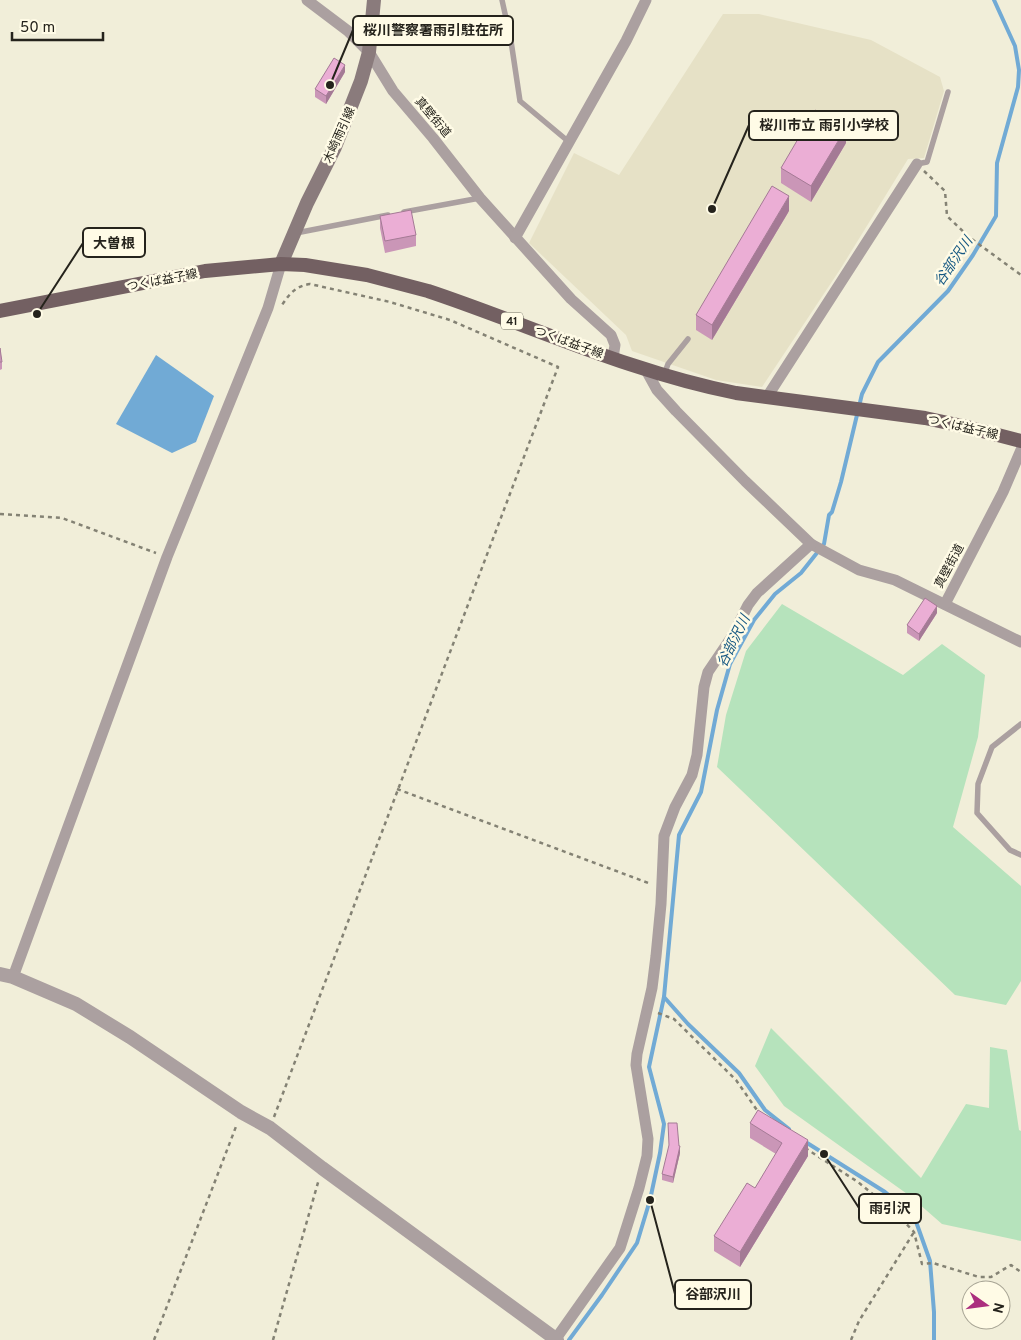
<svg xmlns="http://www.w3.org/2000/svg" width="1021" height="1340" font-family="Overpass,'Noto Sans JP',sans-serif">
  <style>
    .built { fill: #e6e1c6 }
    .green { fill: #b6e3bc }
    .water { fill: #71aad5 }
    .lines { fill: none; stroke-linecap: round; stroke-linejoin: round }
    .stream { stroke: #71aad5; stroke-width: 4 }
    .path { stroke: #848274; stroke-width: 2.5; stroke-dasharray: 4 4; stroke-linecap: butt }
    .service { stroke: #aba0a0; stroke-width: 5.5 }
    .minor { stroke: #aba0a0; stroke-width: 11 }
    .tertiary { stroke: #aba0a0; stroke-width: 14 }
    .secondary { stroke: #8a7b7c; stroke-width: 14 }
    .primary { stroke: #736062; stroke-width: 14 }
    .wall { fill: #ca96b7 }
    .shaded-wall { fill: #a47a95 }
    .building { fill: #ebaed5; stroke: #a47a95 }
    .labels { text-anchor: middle; stroke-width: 5; stroke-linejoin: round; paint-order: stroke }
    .shield { fill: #fffbe6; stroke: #666459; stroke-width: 1 }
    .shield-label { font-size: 11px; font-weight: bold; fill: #25231c }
    .street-label { font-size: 12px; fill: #25231c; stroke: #fffbe6 }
    .water-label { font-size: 14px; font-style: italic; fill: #175983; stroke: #fffbe6 }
    .leader { fill: none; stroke: #25231c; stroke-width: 2 }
    .callout-dot { fill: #25231c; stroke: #fffbe6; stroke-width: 2 }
    .callout { fill: #fffbe6; stroke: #25231c; stroke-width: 2 }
    .callout-label { font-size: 14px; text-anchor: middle; font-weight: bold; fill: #25231c }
  </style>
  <rect width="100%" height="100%" fill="#f1eed9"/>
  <path class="built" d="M723,14h36l112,26 69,37 4,14 -20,67 -16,1 -67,109 -79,119 -46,-7 -84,-29 -6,-16 -97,-92 45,-90 45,22z"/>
  <g class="green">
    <path d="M782,604l121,71 39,-31 43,31 -7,62 -25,90 68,59v95l-15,24 -51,-10 -238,-228 9,-52 20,-64z"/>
    <path d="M771,1028l150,150 45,-74 23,4 1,-61 17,3 12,80 2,1v110l-79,-17 -32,-28 -126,-90 -29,-40z"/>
  </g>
  <path class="water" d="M156,355l58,41 -18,46 -24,11 -56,-29z"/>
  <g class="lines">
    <g class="stream">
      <path d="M664,997l24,27 51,49 26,37 24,19"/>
      <path d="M804,1141l81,51 29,24 16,45 4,51v28"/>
      <path d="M569,1340l33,-45 35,-52 13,-43 10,-47 4,-29 -15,-57 15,-70 15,-162 22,-43 16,-82 13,-46 24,-44 21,-26 26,-21 23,-29 5,-29 3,-3 9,-30 21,-88 16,-32 70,-71 25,-36 23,-39 1,-53 21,-76 1,-17 -4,-24 -21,-46"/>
    </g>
    <g class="path">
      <path d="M924,171l21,20 2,25 22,21 52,38"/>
      <path d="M0,514l62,4 94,35"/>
      <path d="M397,789l254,95"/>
      <path d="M658,1013l16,6 62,61 23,33"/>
      <path d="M274,1117l284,-750 -108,-47 -60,-18 -80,-18c-14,2 -20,9 -28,21"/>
      <path d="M805,1148l53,34 39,32 17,18 8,32 11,-1 46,14h12l20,-12 10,7"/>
      <path d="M154,1340l83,-216"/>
      <path d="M273,1340l46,-161"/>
      <path d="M851,1340l8,-19 55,-89"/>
    </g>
    <g class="service">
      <path d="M502,0l9,41 9,60 49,41"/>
      <path d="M917,164l10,-2 21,-70"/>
      <path d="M404,212l76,-14"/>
      <path d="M296,233l92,-18"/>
      <path d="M664,375l4,-11 20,-25"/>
      <path d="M1021,724l-29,23 -14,37 -1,29 33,37 11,5"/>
    </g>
    <g class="minor">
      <path d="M307,0l41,31 21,21 24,39 40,47 47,60 91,101 40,36 4,10 -2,13"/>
      <path d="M515,238l111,-197 20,-41"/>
      <path d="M646,370l11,20 19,21 69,70 66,63 48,26 36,10 126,62"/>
      <path d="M767,397l150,-233"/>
      <path d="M945,604l58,-112 18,-42"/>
      <path d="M13,977l154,-420 101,-249 13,-44"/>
      <path d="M555,1340l65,-92 19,-60 8,-32 1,-17 -12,-74 1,-11 15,-66 4,-32 5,-52 3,-68 11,-29 17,-32 5,-20 7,-68 4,-15 25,-37 15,-30 9,-12 54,-49"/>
    </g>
    <path class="tertiary" d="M0,974l13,3 63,27 54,33 111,75 29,16 52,40 235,172"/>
    <path class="secondary" d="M281,264l26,-61 28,-56 26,-66 8,-29 5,-52"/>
    <path class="primary" d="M0,311l205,-40 76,-7 24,1 62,10 61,16c102,34 201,81 308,102l189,25 42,9 54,14"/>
  </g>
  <g class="wall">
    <path d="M345,72l-19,32 -11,-7v-8z"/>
    <path d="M846,143l-35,59 -30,-19v-15z"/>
    <path d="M789,211l-77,129 -16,-10v-15z"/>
    <path d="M380,216l36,19v11l-31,7 -5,-25z"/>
    <path d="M0,348l2,14v7l-2,1z"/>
    <path d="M937,613l-18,28 -12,-8v-8z"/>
    <path d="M750,1123l58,33 -68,111 -26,-16v-15l41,-48 21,-34 -26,-16z"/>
    <path d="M679,1146l1,7 -7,30 -11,-3v-6z"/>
  </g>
  <g class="shaded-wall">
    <path d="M345,65v7l-19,32v-8z"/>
    <path d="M846,128v15l-35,59v-16z"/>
    <path d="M789,196v15l-77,129v-15z"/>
    <path d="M937,606v7l-18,28v-7z"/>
    <path d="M808,1140v16l-68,111v-15z"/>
    <path d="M680,1146v7l-7,30v-6z"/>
  </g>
  <g class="building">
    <path d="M334,58l11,7 -19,31 -11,-7z"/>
    <path d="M815,110l31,18 -35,58 -30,-18z"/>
    <path d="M772,186l17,10 -77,129 -16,-10z"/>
    <path d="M411,210l5,25 -31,6 -5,-25z"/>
    <path d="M0,348l2,14h-2z"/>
    <path d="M925,598l12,8 -18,28 -12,-9z"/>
    <path d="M758,1110l50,30 -68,112 -26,-16 33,-53 8,5 27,-45 -32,-20z"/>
    <path d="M668,1123h9l2,23h1l-7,31 -11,-3 7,-29z"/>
  </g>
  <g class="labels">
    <rect class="shield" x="501" y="312.5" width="22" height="17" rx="4"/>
    <g class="shield-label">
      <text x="512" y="325">41</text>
    </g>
    <g class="street-label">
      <text transform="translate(433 117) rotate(50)" y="4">真壁街道</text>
      <text transform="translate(339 135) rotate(-66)" y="4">木崎雨引線</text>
      <text transform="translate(162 280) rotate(-11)" y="4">つくば益子線</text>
      <text transform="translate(569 342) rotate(20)" y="4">つくば益子線</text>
      <text transform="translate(963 427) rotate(13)" y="4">つくば益子線</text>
      <text transform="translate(949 566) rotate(-62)" y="4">真壁街道</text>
    </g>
    <g class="water-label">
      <text transform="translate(953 261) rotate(-56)" y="5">谷部沢川</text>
      <text transform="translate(733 641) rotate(-64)" y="5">谷部沢川</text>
    </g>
  </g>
  <path class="leader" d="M330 85L353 30M712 209L749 125M37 314L83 243M824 1154L859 1208M650 1200L675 1294"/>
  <g class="callout-dot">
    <circle cx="330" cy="85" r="5"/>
    <circle cx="712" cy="209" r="5"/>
    <circle cx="37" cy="314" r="5"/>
    <circle cx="824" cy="1154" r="5"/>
    <circle cx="650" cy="1200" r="5"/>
  </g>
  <g class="callout">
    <rect x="353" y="16" width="160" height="29" rx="5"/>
    <rect x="749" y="111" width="149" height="29" rx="5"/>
    <rect x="83" y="228" width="62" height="29" rx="5"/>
    <rect x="859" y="1194" width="62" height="29" rx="5"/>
    <rect x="675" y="1280" width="76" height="29" rx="5"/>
  </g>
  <g class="callout-label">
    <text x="433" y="35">桜川警察署雨引駐在所</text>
    <text x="824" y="130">桜川市立 雨引小学校</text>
    <text x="114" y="248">大曽根</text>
    <text x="890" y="1213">雨引沢</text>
    <text x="713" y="1299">谷部沢川</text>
  </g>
  <g transform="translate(986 1305) rotate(104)"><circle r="24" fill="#fffbe6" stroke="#a8a595"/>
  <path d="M0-4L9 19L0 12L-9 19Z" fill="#ab2e7e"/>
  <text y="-8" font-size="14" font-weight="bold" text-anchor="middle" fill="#25231c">N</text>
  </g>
  <path d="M12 32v8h91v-8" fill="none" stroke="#25231c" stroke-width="2.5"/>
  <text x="20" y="32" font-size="15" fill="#25231c" stroke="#fffbe6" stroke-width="4" paint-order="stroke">50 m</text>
</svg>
